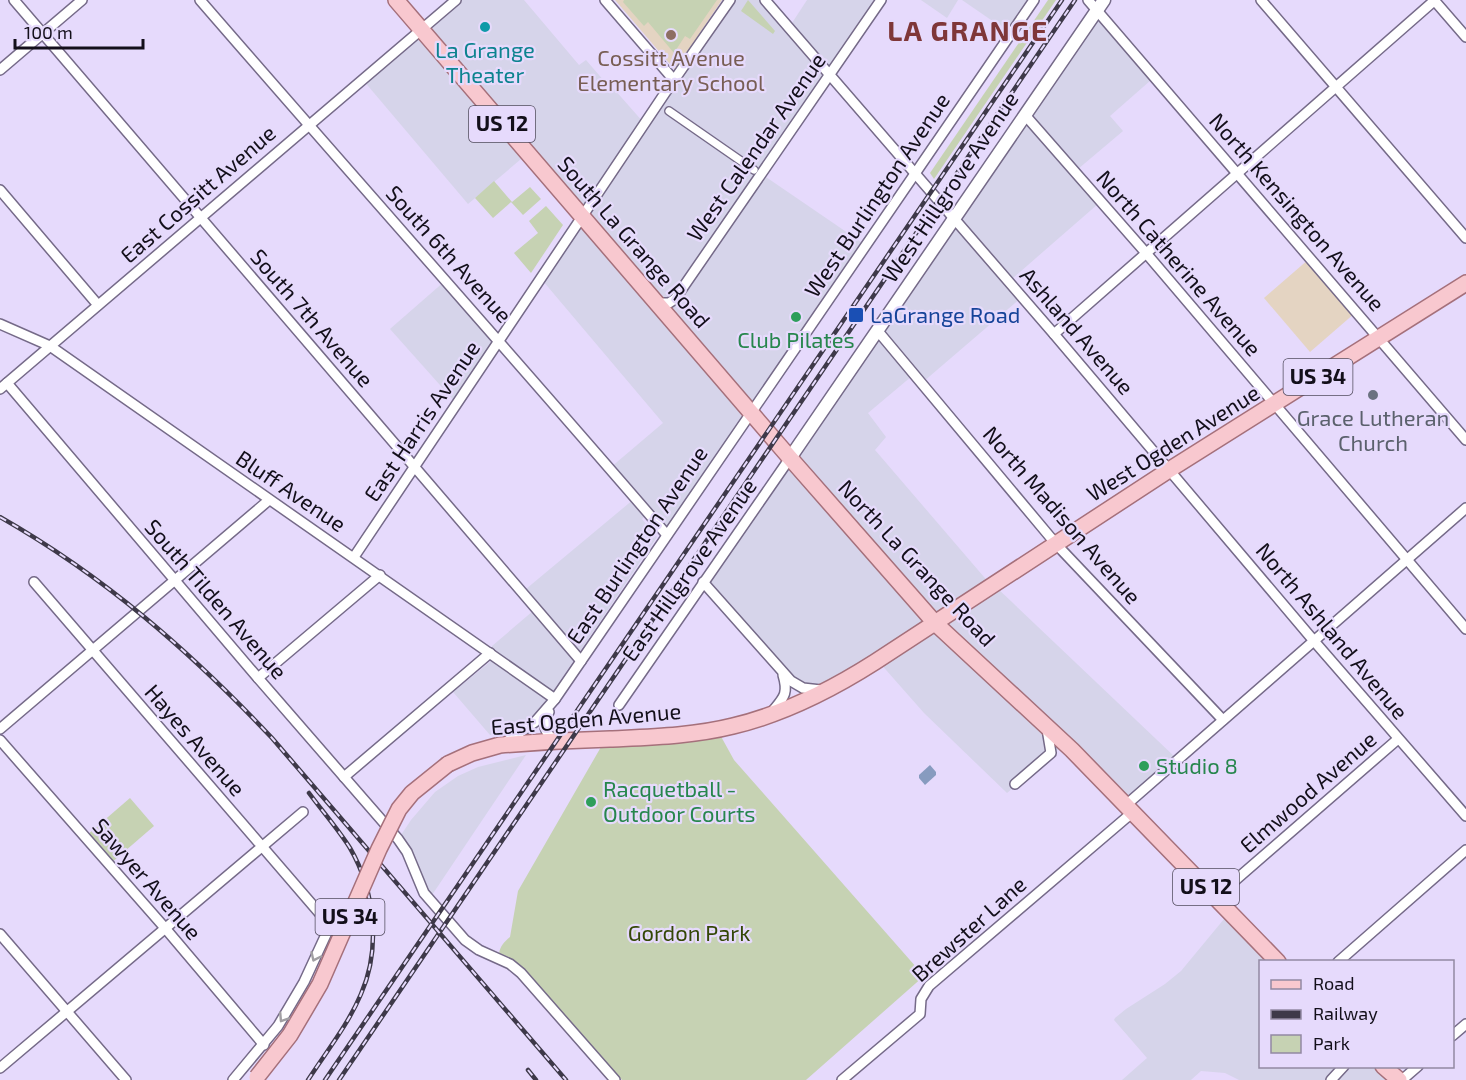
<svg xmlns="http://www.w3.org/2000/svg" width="1466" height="1080" font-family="'Exo 2',sans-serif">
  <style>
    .commercial { fill: #d6d4ea }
    .education { fill: #e4d4c2 }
    .green { fill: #c6d2b3 }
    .water { fill: #879bbf }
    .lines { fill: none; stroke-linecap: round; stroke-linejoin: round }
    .pedestrian-casing { stroke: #756a88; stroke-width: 10 }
    .minor-casing { stroke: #756a88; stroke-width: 12 }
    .tertiary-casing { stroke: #756a88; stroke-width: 15 }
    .primary-casing { stroke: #a5707b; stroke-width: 18 }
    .pedestrian { stroke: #fff; stroke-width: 7 }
    .minor { stroke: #fff; stroke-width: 9 }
    .tertiary { stroke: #fff; stroke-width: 12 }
    .primary { stroke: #f8c8cf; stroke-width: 15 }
    .rail-casing { stroke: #3e3949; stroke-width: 4.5 }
    .rail { stroke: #e6dafc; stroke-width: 2; stroke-dasharray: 7; stroke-linecap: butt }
    .primary-bridge-casing { stroke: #a5707b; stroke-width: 18; stroke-linecap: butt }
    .primary-bridge { stroke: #f8c8cf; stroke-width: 15 }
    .oneway { stroke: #a19fa3 }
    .culture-dot { fill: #0f9aa8; stroke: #e6dafc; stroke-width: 2 }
    .education-dot { fill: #8d6e63; stroke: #e6dafc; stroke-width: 2 }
    .transit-dot { fill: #1a4fb4; stroke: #e6dafc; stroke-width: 2 }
    .leisure-dot { fill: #2e9e5b; stroke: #e6dafc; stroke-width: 2 }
    .worship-dot { fill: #6b7280; stroke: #e6dafc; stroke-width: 2 }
    .labels { text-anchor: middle; stroke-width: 4.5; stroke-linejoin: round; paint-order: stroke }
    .shield { fill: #e6dafc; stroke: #524c5e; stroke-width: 1.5 }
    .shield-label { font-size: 21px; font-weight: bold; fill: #130f1a }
    .culture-label { font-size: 22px; fill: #0d838f; stroke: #e6dafc }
    .education-label { font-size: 22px; fill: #785e54; stroke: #e6dafc }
    .street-label { font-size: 22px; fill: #130f1a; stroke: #e6dafc }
    .transit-label { font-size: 22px; fill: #164399; stroke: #e6dafc; text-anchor: start }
    .leisure-label { font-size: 22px; fill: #27864d; stroke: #e6dafc; text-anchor: start }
    .worship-label { font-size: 22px; fill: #5b616d; stroke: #e6dafc }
    .park-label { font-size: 22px; fill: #344706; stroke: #e6dafc }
    .district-label { font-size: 28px; font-weight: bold; letter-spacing: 1.5px; fill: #7f3738; stroke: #e6dafc }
  </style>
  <rect width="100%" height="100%" fill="#e6dafc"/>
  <g class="commercial">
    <path d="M460,0h64l55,65 7,-5 26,30 2,-1 30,34 -61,91 -159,-184z"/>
    <path d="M732,0h32l63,75 -158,229 -12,-2 -71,-85z"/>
    <path d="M807,0h70l-48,70 -37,-47z"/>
    <path d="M921,0h37l-11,18z"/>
    <path d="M962,0h70l-22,33z"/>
    <path d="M1098,19l53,61 -41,36 13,15 -45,38 -45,-53z"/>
    <path d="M421,33l106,121 -59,50 -105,-124z"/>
    <path d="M1025,122l73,82 -85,74 -53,-60z"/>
    <path d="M763,175l101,69 -112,164 -83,-96z"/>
    <path d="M583,223l164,190 -80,119 -57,-64 53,-45 -120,-142z"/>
    <path d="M955,223l66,75 -98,84 -43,-51z"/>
    <path d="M445,281l52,60 -41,62 -66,-74z"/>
    <path d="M880,337l32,39 -44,37 18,24 -11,13 115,134 -56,35 -141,-161z"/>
    <path d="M790,461l140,160 -107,68 -32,-8 -87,-98z"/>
    <path d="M634,499l13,15 -5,5 15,18 -122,181 -13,9 -14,6 -18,2 -37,-43 37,-30 2,-16 48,-41 -14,-16z"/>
    <path d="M995,586l181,172 -50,43 -188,-179z"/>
    <path d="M935,626l126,121 -54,46 -83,-80 -45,-51z"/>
    <path d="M526,755l-96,143 -15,-42 -14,-21 10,-15 24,-28 23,-16 20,-9z"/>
    <path d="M1229,913l47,48 -16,1v104l120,1 16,13h-157l-14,-7 -24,-2 -10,9h-69l25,-22 -33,-38 1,-2 11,-9 39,-25 16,-13z"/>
  </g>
  <g class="education">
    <path d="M615,0h107l-47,70z"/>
    <path d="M1309,259l46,54 -45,39 -46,-54z"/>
  </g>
  <g class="green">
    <path d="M624,0h93l-27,39 -5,-3 -11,17 -26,-31 -4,4 -21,-24z"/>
    <path d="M748,0l27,31 -2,3 -32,-23z"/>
    <path d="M1048,0h8l-122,179 -4,-6z"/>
    <path d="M494,181l18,21 18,-15 11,12 -18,16 -12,-13 -18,16 -18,-20z"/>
    <path d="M546,206l17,19 -32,48 -17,-20 24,-20 -9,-12z"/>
    <path d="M718,731l16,29 190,216 -118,104h-184l-86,-98 -14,-15 -23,-13c1,-8 5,-12 11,-17l8,-46 87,-151z"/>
    <path d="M130,798l24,28 -44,38 -24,-28z"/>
  </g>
  <path class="water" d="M930,765l6,7v3l-11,10 -6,-7v-3z"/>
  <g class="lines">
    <g class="pedestrian-casing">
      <path id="pedestrian" d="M669,111l85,59"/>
    </g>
    <g class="minor-casing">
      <g id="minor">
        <path d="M14,0l567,661"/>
        <path d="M200,0c155,179 313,356 467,535"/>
        <path d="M605,0l69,80"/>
        <path d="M765,0l289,334 260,307 152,175"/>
        <path d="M1088,0l378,440"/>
        <path d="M1261,0l205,238"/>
        <path d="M1434,0l32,37"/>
        <path d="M0,70l82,-70"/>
        <path d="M1025,115l121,138 320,376"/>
        <path d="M0,190l98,115"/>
        <path d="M656,303h13l6,-4 206,-299"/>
        <path d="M0,324l50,22 505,353"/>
        <path d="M877,330l179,214 167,176"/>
        <path d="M1054,334l381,-334"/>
        <path d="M7,383l251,295 140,161 9,13 17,41 41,47 14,10 31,14 11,9 94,107"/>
        <path d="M0,389l456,-389"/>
        <path d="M354,557l311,-464 65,-93"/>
        <path d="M34,582l294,341 1,5 -25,54 -26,44 -45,54"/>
        <path d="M703,582l88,99 12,7 18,2"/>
        <path d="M258,678l122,-103"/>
        <path d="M619,705l171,-247"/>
        <path d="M549,712c-7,12 -6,20 6,28"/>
        <path d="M771,713c12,-15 18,-18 12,-38"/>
        <path d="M0,729l269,-229"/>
        <path d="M0,740l165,188 99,117"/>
        <path d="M506,742l29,-20 20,-23 479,-699"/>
        <path d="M344,777l146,-124"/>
        <path d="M1015,784l36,-31 -4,-24"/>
        <path d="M1126,805l340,-297"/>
        <path d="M1216,897l182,-158"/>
        <path d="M0,934l126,146"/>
        <path d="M1338,962l128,-112"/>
        <path d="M1452,1036l14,-12"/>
        <path d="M0,1068l303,-256"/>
        <path d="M842,1080l78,-66 1,-15 8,-13 204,-174"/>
        <path d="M1331,1080l13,-14"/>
        <path d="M1402,1080l16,-14"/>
      </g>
    </g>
    <g class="tertiary-casing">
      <path id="tertiary" d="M790,458l314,-458"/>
    </g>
    <g class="primary-casing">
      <g id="primary">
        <path d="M396,0l394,458 145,165 137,127 206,212"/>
        <path d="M448,764l24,-11 28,-8c37,-3 74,-5 110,-6 41,-2 83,-3 123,-13 51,-12 98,-36 142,-64l294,-192 297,-187"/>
        <path d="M1383,1066l16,14"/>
      </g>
    </g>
    <use href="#pedestrian" class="pedestrian"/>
    <use href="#minor" class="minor"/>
    <use href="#tertiary" class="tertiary"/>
    <use href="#primary" class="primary"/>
    <g class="rail-casing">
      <g id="rail">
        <path d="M0,517c105,60 189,133 272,221l294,342"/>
        <path d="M528,1070l8,10"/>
        <path d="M308,1080c18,-28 40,-55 53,-86 20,-45 14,-103 -11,-146 -12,-19 -27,-36 -41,-55"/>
        <path d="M325,1080l737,-1080"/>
        <path d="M339,1080l736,-1080"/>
      </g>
    </g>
    <use href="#rail" class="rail"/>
    <g class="primary-bridge-casing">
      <path id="primary-bridge" d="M257,1077l33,-42 30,-51 59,-135 20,-40 13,-16 36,-29"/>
    </g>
    <use href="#primary-bridge" class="primary-bridge"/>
  </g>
  <defs><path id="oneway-chevron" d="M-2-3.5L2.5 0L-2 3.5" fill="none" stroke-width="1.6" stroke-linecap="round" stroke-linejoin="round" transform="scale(1.5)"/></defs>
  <g class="oneway">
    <use href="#oneway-chevron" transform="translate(315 957) rotate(115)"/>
    <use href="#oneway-chevron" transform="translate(283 1018) rotate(123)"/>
  </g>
  <circle class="culture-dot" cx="485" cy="27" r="6"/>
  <circle class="education-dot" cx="671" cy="35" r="6"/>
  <rect class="transit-dot" x="848" y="307" width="16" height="16" rx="3"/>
  <g class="leisure-dot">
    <circle cx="796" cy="317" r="6"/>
    <circle cx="1144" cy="766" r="6"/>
    <circle cx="591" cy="802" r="6"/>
  </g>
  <circle class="worship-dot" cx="1373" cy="395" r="6"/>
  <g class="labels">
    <g class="shield">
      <rect x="469" y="106" width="66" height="36" rx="4.5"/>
      <rect x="1283.5" y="359" width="69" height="36" rx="4.5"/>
      <rect x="1173" y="869" width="66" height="36" rx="4.5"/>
      <rect x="315.5" y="899" width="69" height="36" rx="4.5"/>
    </g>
    <g class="shield-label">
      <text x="502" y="131">US 12</text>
      <text x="1318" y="384">US 34</text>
      <text x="1206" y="894">US 12</text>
      <text x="350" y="924">US 34</text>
    </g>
    <g class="culture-label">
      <text x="485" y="58">La Grange<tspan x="485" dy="25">Theater</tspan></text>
    </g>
    <g class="education-label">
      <text x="671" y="66">Cossitt Avenue<tspan x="671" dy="25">Elementary School</tspan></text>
    </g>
    <g class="street-label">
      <text transform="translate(756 147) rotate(-55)" y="8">West Calendar Avenue</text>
      <text transform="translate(950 187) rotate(-56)" y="8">West Hillgrove Avenue</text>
      <text transform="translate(198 194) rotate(-41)" y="8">East Cossitt Avenue</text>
      <text transform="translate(877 195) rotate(-56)" y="8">West Burlington Avenue</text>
      <text transform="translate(1297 212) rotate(49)" y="8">North Kensington Avenue</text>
      <text transform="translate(634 242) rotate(49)" y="8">South La Grange Road</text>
      <text transform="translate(449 254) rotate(48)" y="8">South 6th Avenue</text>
      <text transform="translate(1179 263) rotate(49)" y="8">North Catherine Avenue</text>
      <text transform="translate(312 318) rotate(49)" y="8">South 7th Avenue</text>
      <text transform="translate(1077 331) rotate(49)" y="8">Ashland Avenue</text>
      <text transform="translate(422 421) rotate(-56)" y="8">East Harris Avenue</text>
      <text transform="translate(1173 443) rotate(-32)" y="8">West Ogden Avenue</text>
      <text transform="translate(291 491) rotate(34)" y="8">Bluff Avenue</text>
      <text transform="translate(1062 515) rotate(49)" y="8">North Madison Avenue</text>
      <text transform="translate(637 545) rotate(-56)" y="8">East Burlington Avenue</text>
      <text transform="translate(917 563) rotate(47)" y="8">North La Grange Road</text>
      <text transform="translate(689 570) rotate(-55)" y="8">East Hillgrove Avenue</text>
      <text transform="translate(216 599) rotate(49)" y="8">South Tilden Avenue</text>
      <text transform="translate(1332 631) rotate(50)" y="8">North Ashland Avenue</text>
      <text transform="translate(586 719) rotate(-5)" y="8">East Ogden Avenue</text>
      <text transform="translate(195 740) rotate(49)" y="8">Hayes Avenue</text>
      <text transform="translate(1308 792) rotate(-41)" y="8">Elmwood Avenue</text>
      <text transform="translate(147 879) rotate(49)" y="8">Sawyer Avenue</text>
      <text transform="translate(969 929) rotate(-42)" y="8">Brewster Lane</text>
    </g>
    <g class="transit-label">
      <text x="870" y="323">LaGrange Road</text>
    </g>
    <g class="leisure-label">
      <text x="796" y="348" text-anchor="middle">Club Pilates</text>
      <text x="1156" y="774">Studio 8</text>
      <text x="603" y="797">Racquetball -<tspan x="603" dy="25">Outdoor Courts</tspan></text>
    </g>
    <g class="worship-label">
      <text x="1373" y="426">Grace Lutheran<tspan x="1373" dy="25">Church</tspan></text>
    </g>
    <g class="park-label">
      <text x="689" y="941">Gordon Park</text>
    </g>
    <g class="district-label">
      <text x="968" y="41">LA GRANGE</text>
    </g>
  </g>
  <rect x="1259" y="960" width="195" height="108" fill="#e6dafc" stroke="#9289a2" stroke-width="1.5"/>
  <rect x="1271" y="980" width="30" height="9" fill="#f8c8cf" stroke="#9289a2" stroke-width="1.5"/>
  <text x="1313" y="990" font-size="18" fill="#130f1a">Road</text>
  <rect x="1271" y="1010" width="30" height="9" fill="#3e3949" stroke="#9289a2" stroke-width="1.5"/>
  <text x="1313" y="1020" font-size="18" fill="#130f1a">Railway</text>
  <rect x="1271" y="1035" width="30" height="18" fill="#c6d2b3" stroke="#9289a2" stroke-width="1.5"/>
  <text x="1313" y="1050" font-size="18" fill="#130f1a">Park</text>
  <path d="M15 39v9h128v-9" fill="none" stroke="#130f1a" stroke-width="3"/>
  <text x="24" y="39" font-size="18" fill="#130f1a" stroke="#e6dafc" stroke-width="4.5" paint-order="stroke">100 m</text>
</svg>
